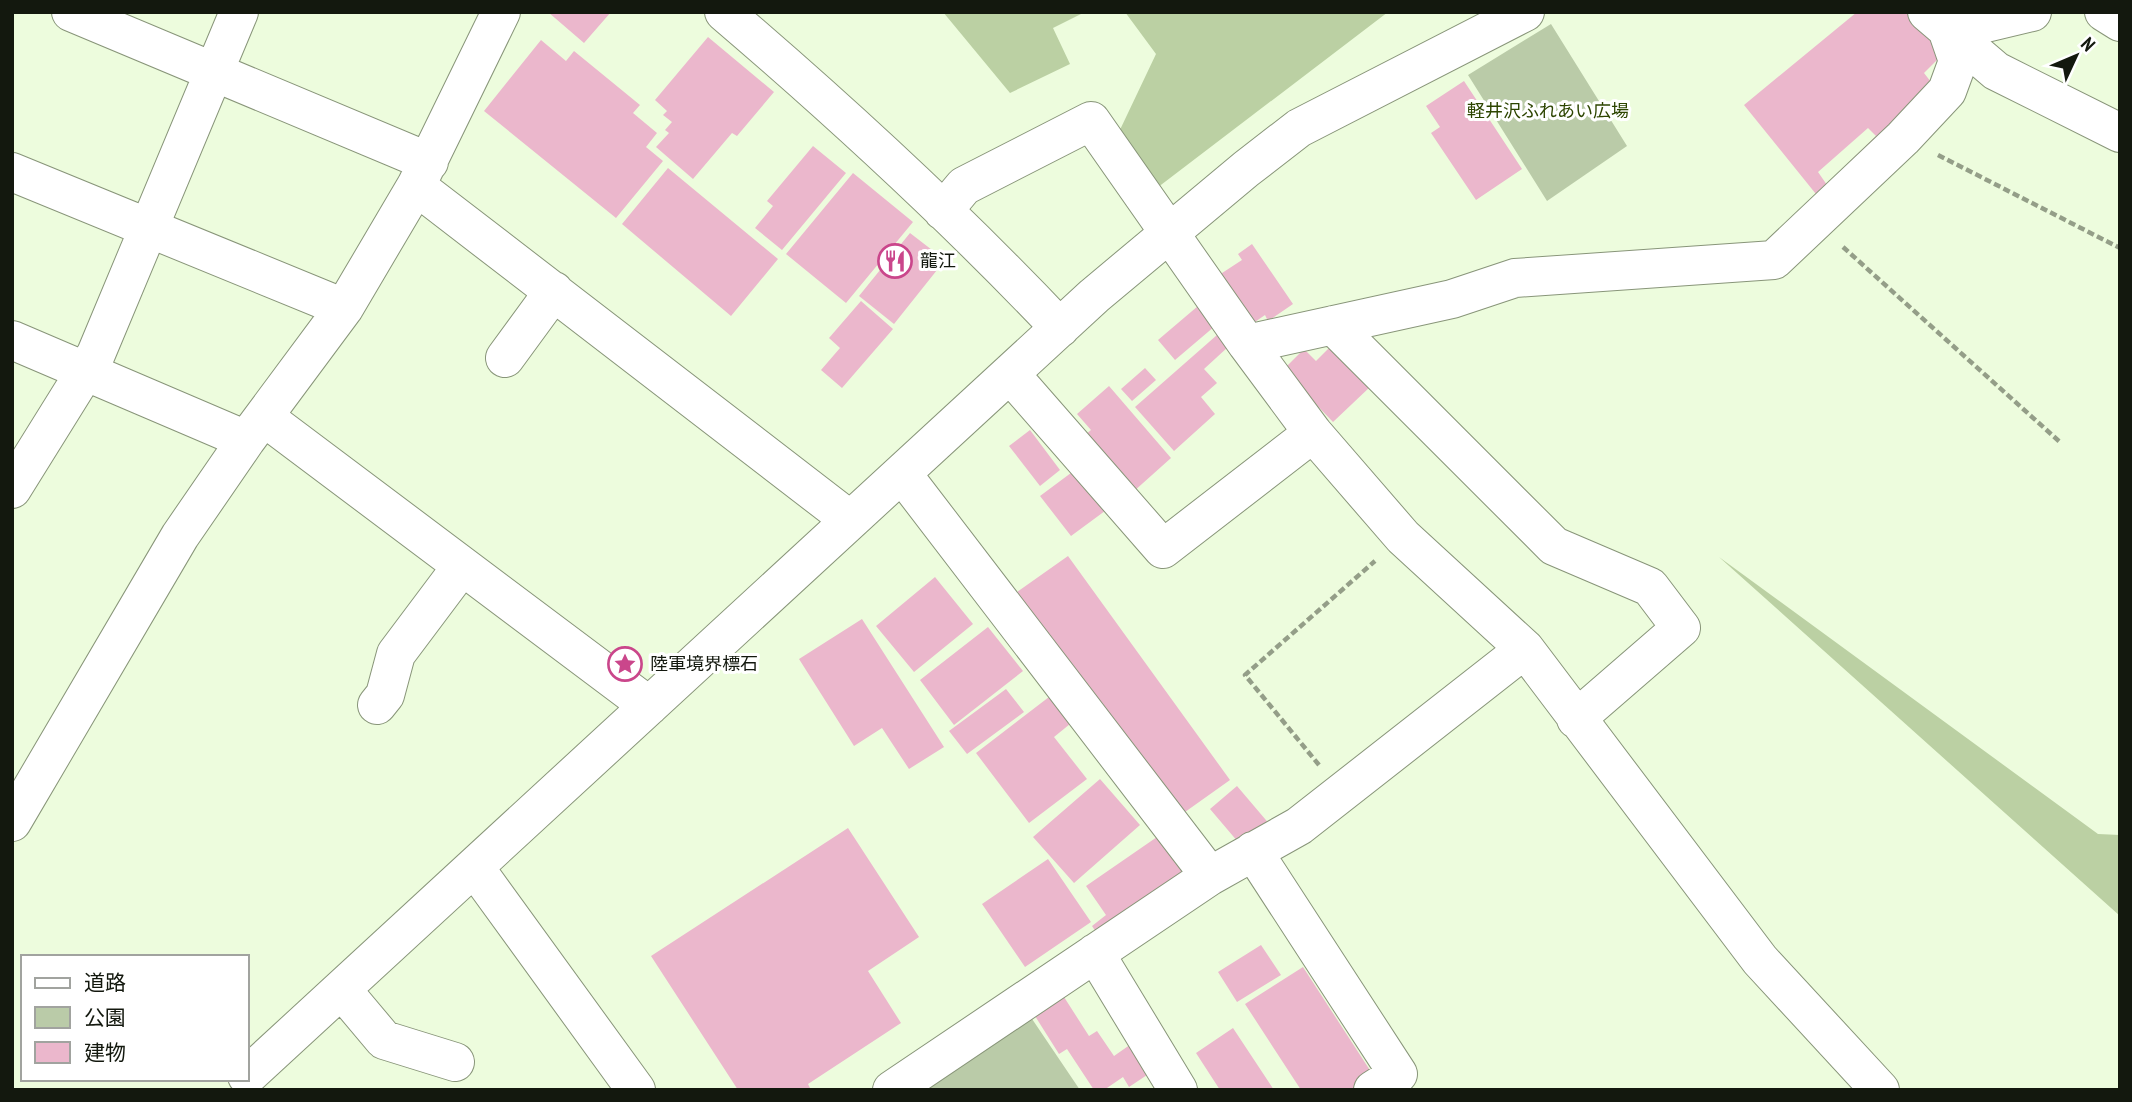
<svg xmlns="http://www.w3.org/2000/svg" width="2132" height="1102" viewBox="0 0 2132 1102" font-family="'PT Sans Narrow','Noto Sans JP',sans-serif">
	<style>
		.green { fill: #bacba8 }
		.forest { fill: #bbd0a3 }
		.building { fill: #ebb7cc }
		.lines { fill: none; stroke-linecap: round; stroke-linejoin: round }
		.minor-casing { stroke: #889579; stroke-width: 40 }
		.path { stroke: #949e88; stroke-width: 4.5; stroke-dasharray: 7 3.5; stroke-linecap: butt }
		.minor { stroke: #fff; stroke-width: 38 }
		.labels { text-anchor: middle; stroke-width: 6; stroke-linejoin: round; paint-order: stroke }
		.park-label { font-size: 18px; fill: #2d4500; stroke: #fff }
		.poi-label { font-size: 18px; fill: #13180e; stroke: #fff; text-anchor: start }
	</style>
	<rect width="100%" height="100%" fill="#edfcdd"/>
	<path class="green" d="M 1551,24 L 1627,146 L 1547,201 L 1468,75 Z
		M 1026,1010 L 1080,1090 L 904,1090 Z"/>
	<path class="forest" d="M 943,12 L 1085,12 L 1053,28 L 1070,64 L 1010,93 Z
		M 1125,12 L 1388,12 L 1153,191 L 1118,134 L 1156,54 Z
		M 1719,557 L 2098,834 L 2120,835 L 2120,916 Z"/>
	<path class="building" d="M 548,12 L 611,12 L 584,43 Z
		M 1857,12 L 1912,12 L 1948,49 L 1924,73 L 1938,91 L 1860,172 L 1850,161 L 1876,136 L 1868,128 L 1818,172 L 1834,195 L 1824,204 L 1744,105 Z
		M 708,37 L 774,92 L 737,136 L 732,133 L 693,179 L 656,147 L 669,133 L 665,130 L 672,122 L 663,115 L 667,111 L 655,100 Z
		M 541,40 L 566,61 L 574,51 L 640,105 L 633,113 L 657,133 L 646,147 L 663,161 L 616,218 L 484,111 Z
		M 1464,81 L 1522,169 L 1476,200 L 1431,133 L 1440,127 L 1426,106 Z
		M 813,146 L 846,173 L 782,250 L 755,228 L 773,206 L 767,201 Z
		M 668,168 L 778,259 L 731,316 L 622,224 Z
		M 853,173 L 913,222 L 846,303 L 786,254 Z
		M 910,233 L 945,260 L 894,324 L 859,296 Z
		M 1252,244 L 1293,304 L 1268,321 L 1265,315 L 1252,324 L 1219,275 L 1242,260 L 1238,254 Z
		M 861,301 L 893,329 L 842,388 L 821,370 L 840,348 L 829,338 Z
		M 1198,306 L 1215,326 L 1175,360 L 1158,340 Z
		M 1217,335 L 1228,347 L 1204,369 L 1217,383 L 1201,397 L 1215,414 L 1174,451 L 1135,407 Z
		M 1332,345 L 1371,386 L 1333,422 L 1283,370 L 1304,349 L 1316,361 Z
		M 1145,368 L 1156,380 L 1132,401 L 1121,389 Z
		M 1109,386 L 1171,458 L 1133,492 L 1085,435 L 1091,430 L 1077,414 Z
		M 1030,430 L 1060,470 L 1040,486 L 1009,446 Z
		M 1079,467 L 1109,508 L 1071,536 L 1040,496 Z
		M 1068,556 L 1230,780 L 1178,817 L 1017,592 Z
		M 935,577 L 973,624 L 914,672 L 876,626 Z
		M 862,619 L 944,747 L 909,769 L 882,728 L 854,746 L 799,659 Z
		M 988,627 L 1023,671 L 954,725 L 920,680 Z
		M 1006,689 L 1024,712 L 967,754 L 949,731 Z
		M 1049,697 L 1070,724 L 1054,737 L 1087,779 L 1029,823 L 976,753 Z
		M 1100,779 L 1140,825 L 1074,883 L 1033,837 Z
		M 1237,786 L 1271,826 L 1244,849 L 1210,809 Z
		M 848,828 L 919,937 L 868,971 L 901,1023 L 808,1084 L 811,1090 L 738,1090 L 651,956 Z
		M 1157,837 L 1186,877 L 1100,938 L 1092,926 L 1106,915 L 1086,886 Z
		M 1048,859 L 1091,922 L 1025,967 L 982,904 Z
		M 1261,945 L 1281,975 L 1237,1002 L 1218,972 Z
		M 1303,967 L 1375,1078 L 1356,1090 L 1301,1090 L 1245,1004 Z
		M 1064,997 L 1089,1036 L 1097,1031 L 1114,1056 L 1134,1042 L 1153,1071 L 1129,1087 L 1123,1077 L 1104,1090 L 1094,1090 L 1067,1049 L 1059,1054 L 1035,1016 Z
		M 1233,1028 L 1274,1090 L 1220,1090 L 1196,1053 Z"/>
	<g class="lines">
		<g class="minor-casing">
			<path id="minor" d="M 71,12 L 429,162
				M 724,12 C 841,112 954,216 1060,328
				M 1927,12 L 1996,71 L 2120,133
				M 2104,12 L 2120,22
				M 12,172 L 344,308
				M 416,186 L 850,520
				M 943,211 L 964,186 L 1091,121 L 1247,344 L 1313,433 L 1403,537 L 1525,649 L 1760,960 L 1880,1090
				M 1333,325 L 1554,546 L 1650,587 L 1681,628 L 1576,719
				M 12,340 L 246,440
				M 1247,344 L 1452,299 L 1515,278 L 1774,260 L 1903,138 L 1947,91 L 1958,61 L 1948,32 L 2032,12
				M 505,358 L 554,291
				M 1010,374 L 1163,549 L 1313,433
				M 264,417 L 649,706
				M 903,475 L 1210,876
				M 12,489 L 96,354 L 239,12
				M 377,705 L 385,695 L 396,654 L 462,566
				M 12,822 L 180,536 L 246,440 L 344,308 L 416,186 L 501,12
				M 1253,851 L 1398,1074 L 1373,1090
				M 475,868 L 636,1090
				M 1095,953 L 1178,1090
				M 342,990 L 384,1040 L 455,1062
				M 247,1076 L 1094,296 L 1246,169 L 1299,128 L 1525,12
				M 892,1090 L 1210,876 L 1299,826 L 1525,649"/>
		</g>
		<path class="path" d="M 1938,155 L 2120,248
			M 1843,247 L 2061,443
			M 1319,765 L 1245,675 L 1375,561"/>
		<use href="#minor" class="minor"/>
	</g>
	<defs>
		<g id="restaurant-ring" transform="scale(1.75)"><circle r="9.5" fill="#fff" stroke="#ca468b" stroke-width="1.5"/><path d="M-5-6h1v4h1v-4h1v4h1v-4h1v5L-1.5 .5V6h-2V.5L-5-1ZM5-6V6H3V1.5H1.5Q1.5-4 5-6Z" fill="#ca468b"/></g>
		<g id="sight-ring" transform="scale(1.75)"><circle r="9.5" fill="#fff" stroke="#ca468b" stroke-width="1.5"/><path d="M0-6L1.8-2.2L6-1.7L2.9 1.2L3.7 5.4L0 3.3L-3.7 5.4L-2.9 1.2L-6-1.7L-1.8-2.2Z" fill="#ca468b"/></g>
	</defs>
	<g fill-rule="evenodd">
		<use href="#restaurant-ring" x="895" y="261"/>
		<use href="#sight-ring" x="625" y="664"/>
	</g>
	<g class="labels">
		<g class="park-label">
			<text x="1548" y="117">軽井沢ふれあい広場</text>
		</g>
		<g class="poi-label">
			<text x="920" y="267">龍江</text>
			<text x="650" y="670">陸軍境界標石</text>
		</g>
	</g>
	<rect width="2132" height="1102" fill="none" stroke="#13180e" stroke-width="28"/>
	<rect x="21" y="955" width="228" height="126" fill="#ffffff" stroke="#a1a39f" stroke-width="2"/>
	<rect x="35" y="978" width="35" height="10" fill="#ffffff" stroke="#a1a39f" stroke-width="2"/>
	<text x="84" y="990" font-size="21" fill="#13180e">道路</text>
	<rect x="35" y="1007" width="35" height="21" fill="#bacba8" stroke="#a1a39f" stroke-width="2"/>
	<text x="84" y="1025" font-size="21" fill="#13180e">公園</text>
	<rect x="35" y="1042" width="35" height="21" fill="#ebb7cc" stroke="#a1a39f" stroke-width="2"/>
	<text x="84" y="1060" font-size="21" fill="#13180e">建物</text>
	<g transform="translate(2076 56) rotate(46)" stroke="#ffffff" stroke-width="5" paint-order="stroke">
	<path d="M0-5L12 26L0 18L-12 26Z" fill="#13180e"/>
	<text y="-10" font-size="19" font-weight="bold" text-anchor="middle" fill="#13180e">N</text>
	</g>
</svg>
